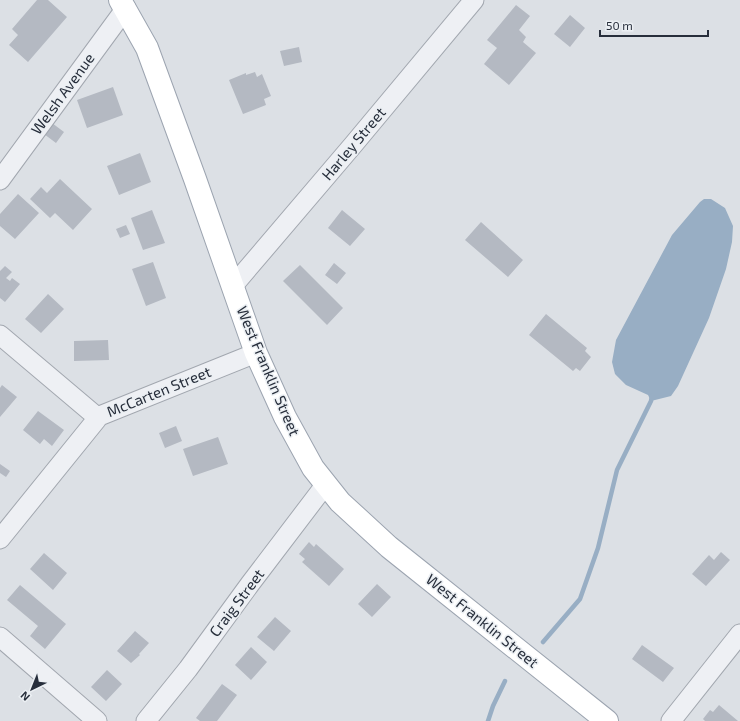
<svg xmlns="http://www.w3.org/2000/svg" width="740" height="721" viewBox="0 0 740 721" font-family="'Exo 2',sans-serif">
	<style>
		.water { fill: #98aec4 }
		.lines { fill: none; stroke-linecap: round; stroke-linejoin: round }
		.stream { stroke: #98aec4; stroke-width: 4.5 }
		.building { fill: #b4b9c2 }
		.minor-casing { stroke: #a2a7af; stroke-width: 21 }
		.major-casing { stroke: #9ca4b0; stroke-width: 24 }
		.minor { stroke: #eef0f4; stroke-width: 19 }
		.major { stroke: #fff; stroke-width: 22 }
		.labels { text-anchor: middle; stroke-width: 3; stroke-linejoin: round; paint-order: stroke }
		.street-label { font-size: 15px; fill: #272e3b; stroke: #ebeff3 }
	</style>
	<rect width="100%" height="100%" fill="#dce0e5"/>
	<path class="water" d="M 704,199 L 711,199 L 725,208 L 733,226 L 732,242 L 726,269 L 709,318 L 678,386 L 671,396 L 651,401 L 648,395 L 626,385 L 615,374 L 612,362 L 616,340 L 672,235 L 700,202 Z"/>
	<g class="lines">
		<path class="stream" d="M 543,642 L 580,599 L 598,548 L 617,470 L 651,401 L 652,396
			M 488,721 L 493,706 L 505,681"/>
	</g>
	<path class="building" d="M 37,0 L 48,0 L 67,17 L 28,62 L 9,45 L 18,35 L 12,29 Z
		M 516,5 L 530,16 L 519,30 L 526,37 L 523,42 L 536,53 L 509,85 L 484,64 L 497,48 L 487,40 Z
		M 570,15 L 585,28 L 570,47 L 554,34 Z
		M 299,47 L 302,62 L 284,66 L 280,51 Z
		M 255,72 L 257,77 L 262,74 L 271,96 L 264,99 L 266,105 L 243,114 L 229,80 L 246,73 L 246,75 Z
		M 113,87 L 123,115 L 87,128 L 77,100 Z
		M 48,120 L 64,132 L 56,143 L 40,131 Z
		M 140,153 L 151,182 L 119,195 L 107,166 Z
		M 60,179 L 92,209 L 73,230 L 55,213 L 50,218 L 30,199 L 41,187 L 47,193 Z
		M 18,194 L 39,213 L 15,239 L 0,226 L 0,214 Z
		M 152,210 L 165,243 L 143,250 L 131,218 Z
		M 342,210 L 365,229 L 350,246 L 328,228 Z
		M 481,222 L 523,260 L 508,277 L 465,240 Z
		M 126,225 L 130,234 L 120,238 L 116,229 Z
		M 153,262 L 166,298 L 146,306 L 132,269 Z
		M 334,263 L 346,273 L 337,284 L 325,275 Z
		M 300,265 L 343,308 L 327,325 L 283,281 Z
		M 5,266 L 12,272 L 6,278 L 10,281 L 12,278 L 20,284 L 5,302 L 0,298 L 0,271 Z
		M 48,294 L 64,309 L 41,333 L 25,319 Z
		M 546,314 L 587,348 L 585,351 L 591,357 L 580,371 L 576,368 L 573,371 L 529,335 Z
		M 108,340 L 109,360 L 74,361 L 74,341 Z
		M 2,385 L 17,397 L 0,417 L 0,388 Z
		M 38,411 L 64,430 L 52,446 L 44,439 L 40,444 L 23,430 Z
		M 176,426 L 182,441 L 165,448 L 159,433 Z
		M 218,437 L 228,464 L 193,476 L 183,449 Z
		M 0,464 L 10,471 L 6,477 L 0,473 Z
		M 309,542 L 314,547 L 316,544 L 344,569 L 329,586 L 302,562 L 305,559 L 299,554 Z
		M 721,552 L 730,560 L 706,586 L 692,574 L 709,555 L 714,560 Z
		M 44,553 L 67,573 L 53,590 L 30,569 Z
		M 377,584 L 391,597 L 372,617 L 358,604 Z
		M 20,585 L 66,624 L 45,649 L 30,636 L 38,626 L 7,600 Z
		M 275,617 L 291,631 L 274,651 L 257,637 Z
		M 135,631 L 149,643 L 139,654 L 140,655 L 131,663 L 117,651 Z
		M 642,645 L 674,668 L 663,682 L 632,659 Z
		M 251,647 L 267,662 L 251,680 L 235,665 Z
		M 107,670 L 122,684 L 106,701 L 91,687 Z
		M 222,684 L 237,695 L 217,721 L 200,721 L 196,718 Z
		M 719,705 L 738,721 L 705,721 L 703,719 L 710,710 L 713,712 Z"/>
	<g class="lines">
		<g class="minor-casing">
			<path id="minor" d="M 0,180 L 126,8
				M 232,287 L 353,145 L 474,0
				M 0,335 L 97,417
				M 0,539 L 97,419 L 97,417 L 256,353
				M 0,637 L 97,721
				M 146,721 L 188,669 L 250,584 L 326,484
				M 671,721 L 740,634"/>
		</g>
		<g class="major-casing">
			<path id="major" d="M 120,0 L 147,48 L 195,179 L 256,353 L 285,417 L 313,468 L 340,502 L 389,547 L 607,721"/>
		</g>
		<use href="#minor" class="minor"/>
		<use href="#major" class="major"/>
	</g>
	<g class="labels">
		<g class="street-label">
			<text transform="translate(63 94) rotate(-54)" y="5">Welsh Avenue</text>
			<text transform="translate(354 144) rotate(-50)" y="5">Harley Street</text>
			<text transform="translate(268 371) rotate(67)" y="5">West Franklin Street</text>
			<text transform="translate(159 392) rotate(-22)" y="5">McCarten Street</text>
			<text transform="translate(237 603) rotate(-53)" y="5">Craig Street</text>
			<text transform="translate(482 621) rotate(39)" y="5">West Franklin Street</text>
		</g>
	</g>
	<g transform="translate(32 689) rotate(223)" stroke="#ebeff3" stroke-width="3" paint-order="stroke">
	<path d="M0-3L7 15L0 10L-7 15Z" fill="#272e3b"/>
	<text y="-6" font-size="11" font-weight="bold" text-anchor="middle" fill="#272e3b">N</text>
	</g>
	<path d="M600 30v6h108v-6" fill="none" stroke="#272e3b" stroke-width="2"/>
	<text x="606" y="30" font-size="12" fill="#272e3b" stroke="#ebeff3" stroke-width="3" paint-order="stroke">50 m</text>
</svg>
